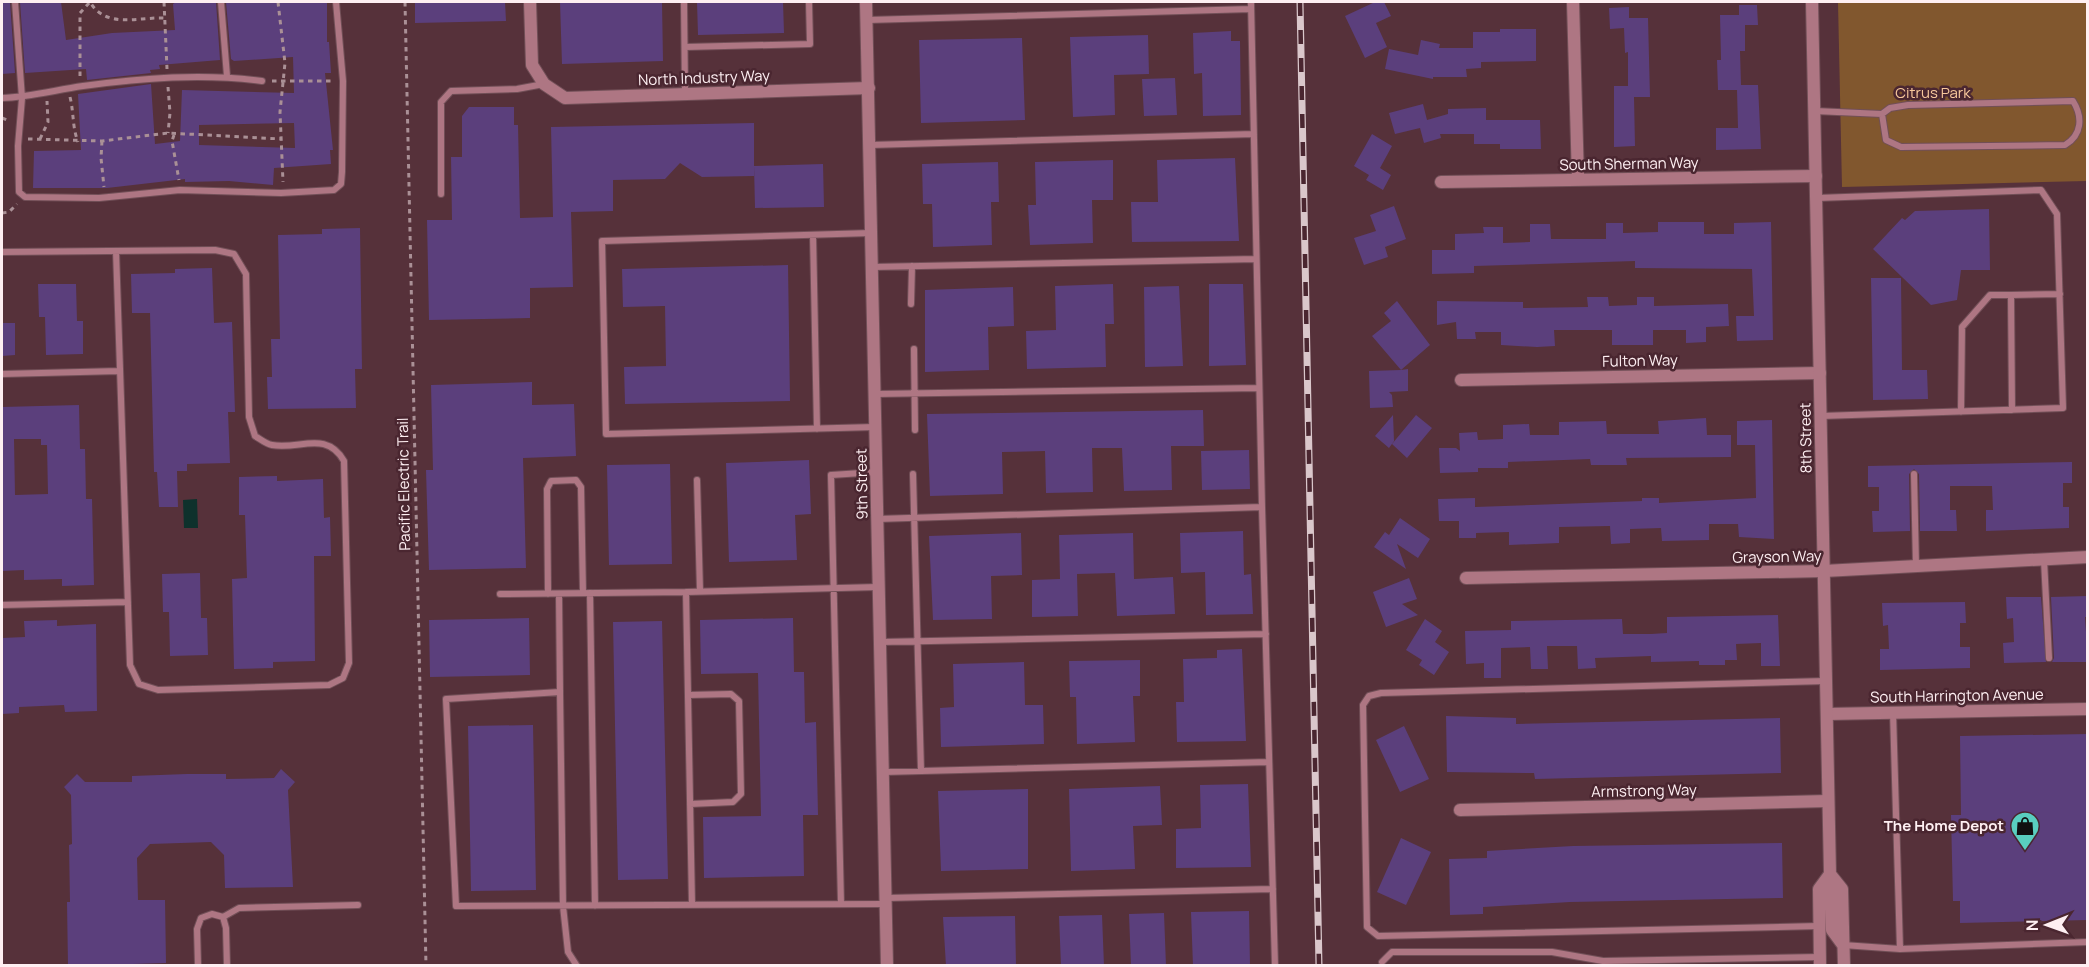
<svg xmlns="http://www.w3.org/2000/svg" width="2089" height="967" viewBox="0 0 2089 967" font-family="Manrope,sans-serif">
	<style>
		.green { fill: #81572e }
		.water { fill: #0e312c }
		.building { fill: #5b3f7c; fill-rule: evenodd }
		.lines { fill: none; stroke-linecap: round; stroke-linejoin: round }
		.service-casing { stroke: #714f57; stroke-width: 8 }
		.minor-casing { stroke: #714f57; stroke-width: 14 }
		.tertiary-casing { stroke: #714f57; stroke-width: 14 }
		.path { stroke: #aa9096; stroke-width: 3; stroke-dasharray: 4.5 4.5; stroke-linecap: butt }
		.service { stroke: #ae7683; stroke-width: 6 }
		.minor { stroke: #ae7683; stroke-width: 12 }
		.tertiary { stroke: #ae7683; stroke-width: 12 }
		.rail-casing { stroke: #dac7cb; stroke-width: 7 }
		.rail { stroke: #4a2630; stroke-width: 4.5; stroke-dasharray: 14; stroke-linecap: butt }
		.labels { text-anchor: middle; stroke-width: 5; stroke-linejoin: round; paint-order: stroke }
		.street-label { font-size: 15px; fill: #feeff2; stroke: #4a2630 }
		.park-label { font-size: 15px; fill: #f8c89c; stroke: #4a2630 }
		.poi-label { font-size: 15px; font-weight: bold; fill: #feeff2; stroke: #4a2630; text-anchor: end }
	</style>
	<rect width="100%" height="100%" fill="#56313a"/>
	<path class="green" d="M 1838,2 L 2087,2 L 2087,181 L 1842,187 Z"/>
	<path class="water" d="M 197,499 L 198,528 L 184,528 L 183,500 Z"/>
	<path class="building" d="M 2,2 L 10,2 L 15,73 L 2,74 Z
		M 20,2 L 61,2 L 66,40 L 112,33 L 175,30 L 173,4 L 176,2 L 216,2 L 220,60 L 159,65 L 160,69 L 150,70 L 151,73 L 87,80 L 86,69 L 25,73 Z
		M 226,2 L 327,2 L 327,42 L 329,42 L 331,73 L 325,73 L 333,150 L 330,150 L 331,164 L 274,168 L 273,185 L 229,181 L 185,182 L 185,179 L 107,188 L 33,188 L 34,151 L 81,150 L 78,94 L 151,84 L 155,144 L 180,141 L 182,90 L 294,93 L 293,57 L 234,61 L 231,59 ZM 294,123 L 295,148 L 199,145 L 199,125 Z
		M 415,2 L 505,2 L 506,21 L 415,23 Z
		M 560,2 L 662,2 L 663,61 L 562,64 Z
		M 697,2 L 783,2 L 784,33 L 698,35 Z
		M 1375,2 L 1384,2 L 1391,16 L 1376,23 L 1387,47 L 1365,58 L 1345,16 Z
		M 1739,5 L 1757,5 L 1758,25 L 1745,25 L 1745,51 L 1740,51 L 1741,85 L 1758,85 L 1761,149 L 1716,150 L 1716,128 L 1738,128 L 1737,90 L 1718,90 L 1717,60 L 1721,60 L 1720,15 L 1739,15 Z
		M 1629,7 L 1629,18 L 1648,18 L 1650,97 L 1634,97 L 1635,146 L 1614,147 L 1614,86 L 1628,86 L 1628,52 L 1625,53 L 1624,28 L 1610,29 L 1609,8 Z
		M 1500,29 L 1536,29 L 1536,61 L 1481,62 L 1481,68 L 1466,69 L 1467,77 L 1433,77 L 1433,79 L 1385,69 L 1389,49 L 1418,55 L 1421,40 L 1440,44 L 1439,48 L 1473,48 L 1473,32 L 1500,32 Z
		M 1231,31 L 1231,41 L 1240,41 L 1241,115 L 1203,116 L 1202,73 L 1194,74 L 1193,33 Z
		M 1148,35 L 1149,74 L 1114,75 L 1115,115 L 1073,117 L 1070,37 Z
		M 1022,38 L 1025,120 L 921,123 L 919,40 Z
		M 1175,78 L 1177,115 L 1144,116 L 1142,79 Z
		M 1423,104 L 1427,120 L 1448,114 L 1448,109 L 1486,108 L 1486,120 L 1540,120 L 1541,149 L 1500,149 L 1500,144 L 1474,144 L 1474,134 L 1440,134 L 1441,138 L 1424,143 L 1420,128 L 1395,134 L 1389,113 Z
		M 469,107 L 514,107 L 514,125 L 518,125 L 520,218 L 553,217 L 551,127 L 754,123 L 754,176 L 702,177 L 680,163 L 665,179 L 613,180 L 613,211 L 571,212 L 573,287 L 530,288 L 530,318 L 429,320 L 427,220 L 452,220 L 451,157 L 462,157 L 462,116 Z
		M 1372,134 L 1392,146 L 1380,168 L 1391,175 L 1383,190 L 1366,180 L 1369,175 L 1354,166 Z
		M 1235,158 L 1239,241 L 1132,242 L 1131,202 L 1158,202 L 1157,160 Z
		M 1113,160 L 1113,200 L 1092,200 L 1093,243 L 1030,245 L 1028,205 L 1036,205 L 1035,162 Z
		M 998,162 L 999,202 L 991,202 L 992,245 L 933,247 L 932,204 L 923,204 L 922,164 Z
		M 823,164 L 824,207 L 755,208 L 754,166 Z
		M 1394,206 L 1406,239 L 1385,247 L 1388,257 L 1364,265 L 1354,238 L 1376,231 L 1370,215 Z
		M 1989,209 L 1990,270 L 1961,270 L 1957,300 L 1931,305 L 1873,249 L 1902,218 L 1905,220 L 1915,211 Z
		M 1658,222 L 1704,222 L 1704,234 L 1734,234 L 1734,223 L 1771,222 L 1773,340 L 1737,341 L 1736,316 L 1754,316 L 1752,269 L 1635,268 L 1635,261 L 1474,266 L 1474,273 L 1432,274 L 1432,250 L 1455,250 L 1455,234 L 1484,233 L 1483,227 L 1503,227 L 1503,243 L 1530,242 L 1530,224 L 1550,224 L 1551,239 L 1606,239 L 1606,223 L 1623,223 L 1623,233 L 1658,232 Z
		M 360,228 L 362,369 L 355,369 L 356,408 L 268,409 L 267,377 L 272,377 L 271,339 L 280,339 L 278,235 L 322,234 L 322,229 Z
		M 788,265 L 790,401 L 625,404 L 624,367 L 666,366 L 665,306 L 623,307 L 622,269 Z
		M 212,268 L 214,323 L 232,322 L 235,412 L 228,412 L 230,463 L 187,464 L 187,471 L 177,471 L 178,507 L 159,507 L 157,472 L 154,472 L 150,313 L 132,313 L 131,274 L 175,273 L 175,269 Z
		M 1871,278 L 1901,278 L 1902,370 L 1927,370 L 1928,399 L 1873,400 Z
		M 38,284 L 76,284 L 77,321 L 83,321 L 83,354 L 46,355 L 45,317 L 39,317 Z
		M 1113,284 L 1114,324 L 1105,324 L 1106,367 L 1027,369 L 1026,331 L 1056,330 L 1055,286 Z
		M 1209,284 L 1243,284 L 1246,365 L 1209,366 Z
		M 1179,286 L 1183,366 L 1145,367 L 1144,287 Z
		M 1013,287 L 1014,326 L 988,327 L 989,370 L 925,372 L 925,290 Z
		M 1587,297 L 1608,297 L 1609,306 L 1637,305 L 1637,297 L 1654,297 L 1654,306 L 1728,304 L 1729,326 L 1706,327 L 1706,342 L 1686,343 L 1686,330 L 1653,330 L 1653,345 L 1612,345 L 1612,330 L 1554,330 L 1555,346 L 1537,347 L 1501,345 L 1501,332 L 1475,332 L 1476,339 L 1457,339 L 1456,322 L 1437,325 L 1437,301 L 1523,302 L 1523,308 L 1588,307 Z
		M 1397,301 L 1430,345 L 1401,370 L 1408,369 L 1408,391 L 1389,392 L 1392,395 L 1393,407 L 1370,408 L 1369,371 L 1401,370 L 1372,336 L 1391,321 L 1384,313 Z
		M 2,323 L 15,323 L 15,355 L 2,356 Z
		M 532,382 L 532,405 L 574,404 L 576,456 L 523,458 L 526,568 L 429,570 L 426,470 L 433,470 L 431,385 Z
		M 79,405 L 80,449 L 85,449 L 86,499 L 92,499 L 94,585 L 62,586 L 62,579 L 24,580 L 24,570 L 2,571 L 2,407 ZM 14,439 L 41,439 L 41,445 L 47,445 L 48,494 L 15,495 Z
		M 1203,410 L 1204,446 L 1171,446 L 1172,490 L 1124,491 L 1122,448 L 1092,448 L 1093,492 L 1046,493 L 1045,451 L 1002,452 L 1003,494 L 930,496 L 927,414 Z
		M 1393,415 L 1394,441 L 1389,448 L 1375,436 Z
		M 1416,415 L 1432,428 L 1407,458 L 1392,444 Z
		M 1706,418 L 1707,435 L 1731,435 L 1731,457 L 1626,458 L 1627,465 L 1591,465 L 1590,459 L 1508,462 L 1508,468 L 1478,468 L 1478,472 L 1440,473 L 1439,448 L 1456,448 L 1460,451 L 1459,433 L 1477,432 L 1478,440 L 1503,439 L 1503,425 L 1529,424 L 1530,435 L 1559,435 L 1559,422 L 1606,421 L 1607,434 L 1659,434 L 1658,421 Z
		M 1772,420 L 1774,539 L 1739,537 L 1738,524 L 1709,524 L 1709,540 L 1662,541 L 1661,528 L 1630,529 L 1630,543 L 1611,544 L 1610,526 L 1559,527 L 1559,543 L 1509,545 L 1509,532 L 1476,533 L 1476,538 L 1459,538 L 1459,521 L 1439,521 L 1438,499 L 1475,498 L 1475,507 L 1642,501 L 1642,498 L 1659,498 L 1659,503 L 1756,498 L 1755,445 L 1737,445 L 1737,421 Z
		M 1249,450 L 1250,489 L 1202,490 L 1201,451 Z
		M 809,460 L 811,514 L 795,515 L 797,560 L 729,562 L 726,463 Z
		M 2072,462 L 2072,483 L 2063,483 L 2063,507 L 2069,507 L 2069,528 L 1986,531 L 1986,510 L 1993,510 L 1992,486 L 1950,486 L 1950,510 L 1956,510 L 1957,531 L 1920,531 L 1919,474 L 1914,469 L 1909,474 L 1910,531 L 1873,532 L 1872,511 L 1879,511 L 1879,487 L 1868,487 L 1868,466 Z
		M 670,464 L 672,564 L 609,565 L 607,465 Z
		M 277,476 L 277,481 L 323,479 L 324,518 L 330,517 L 331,556 L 314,556 L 315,661 L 273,662 L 273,668 L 234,669 L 232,579 L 247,578 L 245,515 L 239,515 L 239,477 Z
		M 1400,518 L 1430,539 L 1418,558 L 1397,544 L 1406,569 L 1374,547 L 1385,532 L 1389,535 Z
		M 1243,531 L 1244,575 L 1251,574 L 1253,614 L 1206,615 L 1205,572 L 1181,573 L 1180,533 Z
		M 1021,533 L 1022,575 L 991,576 L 992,619 L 933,620 L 929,536 Z
		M 1133,533 L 1134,579 L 1173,577 L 1175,614 L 1117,616 L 1115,573 L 1077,574 L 1078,616 L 1032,617 L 1032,580 L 1060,579 L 1059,535 Z
		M 200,573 L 201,618 L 207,618 L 208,655 L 170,656 L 169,612 L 163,612 L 162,574 Z
		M 1409,578 L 1417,599 L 1402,604 L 1418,615 L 1386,627 L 1373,592 Z
		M 2088,596 L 2088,617 L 2085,617 L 2088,662 L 2052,662 L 2054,658 L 2051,597 Z
		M 2006,597 L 2041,597 L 2046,662 L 2004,663 L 2003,643 L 2014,642 L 2013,618 L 2007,619 Z
		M 1965,602 L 1966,623 L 1960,623 L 1960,647 L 1970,647 L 1970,668 L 1880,670 L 1880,649 L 1889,649 L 1888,625 L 1883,626 L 1882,603 Z
		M 1778,615 L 1780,666 L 1761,666 L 1761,643 L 1736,644 L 1737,660 L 1725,660 L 1725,665 L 1699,665 L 1699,661 L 1651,662 L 1651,656 L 1595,658 L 1596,668 L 1578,669 L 1577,646 L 1547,646 L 1548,669 L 1531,669 L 1530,647 L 1501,648 L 1501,678 L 1484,678 L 1484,663 L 1466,664 L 1465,631 L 1511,630 L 1511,621 L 1622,619 L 1623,634 L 1651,634 L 1667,633 L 1667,617 Z
		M 529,618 L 530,675 L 430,677 L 429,620 Z
		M 793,618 L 794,672 L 804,672 L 805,723 L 816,722 L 818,815 L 803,815 L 804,876 L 704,878 L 703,817 L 761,816 L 758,673 L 701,674 L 700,620 Z
		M 1425,619 L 1442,631 L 1435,642 L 1449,652 L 1434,675 L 1419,665 L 1422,660 L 1406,650 Z
		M 57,620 L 57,626 L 96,624 L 97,711 L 65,712 L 64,705 L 19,707 L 19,713 L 2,714 L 2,638 L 25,637 L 24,621 Z
		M 662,621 L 668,879 L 618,880 L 613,622 Z
		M 1242,649 L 1246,741 L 1177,742 L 1176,702 L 1184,702 L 1183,659 L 1217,658 L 1217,650 Z
		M 1140,660 L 1140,696 L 1133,696 L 1135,742 L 1077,744 L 1076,697 L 1070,697 L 1069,661 Z
		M 1024,662 L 1025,705 L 1043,705 L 1044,744 L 941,747 L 940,708 L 954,707 L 953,664 Z
		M 1446,716 L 1516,718 L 1516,724 L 1780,718 L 1781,773 L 1535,779 L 1534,773 L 1447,772 Z
		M 533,725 L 536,890 L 471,891 L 468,726 Z
		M 1404,726 L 1429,779 L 1400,792 L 1376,740 Z
		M 2088,734 L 2088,920 L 1960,923 L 1960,901 L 1953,901 L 1951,815 L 1961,815 L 1960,736 Z
		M 281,769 L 295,782 L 288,790 L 293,887 L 225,888 L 224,855 L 211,842 L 150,844 L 137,858 L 138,900 L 165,900 L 166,963 L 68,966 L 67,902 L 70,902 L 69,845 L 72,844 L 71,795 L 64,787 L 77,774 L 85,782 L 132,782 L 132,776 L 187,774 L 226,774 L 226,779 L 274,778 Z
		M 1248,784 L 1251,867 L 1176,868 L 1176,829 L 1201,828 L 1200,785 Z
		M 1160,786 L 1162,825 L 1133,826 L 1135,869 L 1071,871 L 1069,789 Z
		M 1028,789 L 1028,869 L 941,871 L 938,791 Z
		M 1401,838 L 1431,852 L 1406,905 L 1377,892 Z
		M 1782,843 L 1783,898 L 1570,902 L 1483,907 L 1483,914 L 1450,915 L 1449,859 L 1487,858 L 1487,851 L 1573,846 Z
		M 1249,911 L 1250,966 L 1193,966 L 1191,912 Z
		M 1164,913 L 1166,966 L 1131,966 L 1129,914 Z
		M 1102,915 L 1104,966 L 1061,966 L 1059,916 Z
		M 1015,916 L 1016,966 L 946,966 L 943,917 Z"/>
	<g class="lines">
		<g class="service-casing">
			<path id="service" d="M 15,2 L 22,98 L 18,146 L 19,192 L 25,197 L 99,198 L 180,190 L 281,193 L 334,190 L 341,184 L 342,172 L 343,81 L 336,2
				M 221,2 L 227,76
				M 684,2 L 685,94
				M 1251,2 L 1262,507
				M 867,20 L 1251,9
				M 685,47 L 810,44 L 809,2
				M 2,98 C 30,97 55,90 83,86 C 142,78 202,73 262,81
				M 1815,111 L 1882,114 L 1890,108 L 1908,105 L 2073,101 C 2083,117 2082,135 2065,145 L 1901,147 L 1886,140 L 1882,114
				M 870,145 L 1254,134
				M 441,194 L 441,102 L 451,91 L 517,89 L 544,84
				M 1817,198 L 2041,190 L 2057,214 L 2063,408 L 1821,416
				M 871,233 L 602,241 L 606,434 L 875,427
				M 813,235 L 817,429
				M 2,252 L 215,250 L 234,254 L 246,274 L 249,417 L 255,436 C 260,439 266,444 272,445 C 300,450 326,430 344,461 L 349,663 L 343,678 L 329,685 L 158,690 L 139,684 L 130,665 L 116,251
				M 872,267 L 1256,259
				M 2011,295 L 2060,294
				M 911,304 L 912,266
				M 914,349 L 915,430
				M 2,374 L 119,371
				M 875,394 L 1258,388
				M 1961,412 L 1962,327 L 1990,295 L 2011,295 L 2012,410
				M 913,474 L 921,771
				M 1914,474 L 1916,566
				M 697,480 L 700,591
				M 877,519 L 1262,507 L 1275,966
				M 2044,560 L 2049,658
				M 590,593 L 595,906
				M 500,594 L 686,592
				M 548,594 L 547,489 L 551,481 L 576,480 L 581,487 L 583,593
				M 559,594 L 560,692 L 446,699 L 456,906 L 885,904
				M 2,605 L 128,602
				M 880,642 L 1266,634
				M 560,692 L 563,906 L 568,952 L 577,966
				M 688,695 L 731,694 L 739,701 L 741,794 L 733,802 L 690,804
				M 1893,712 L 1900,949
				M 883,772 L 1269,762
				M 886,898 L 1273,889
				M 841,904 L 831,475 L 877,472
				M 692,905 L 686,592 L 878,587
				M 223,917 L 239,908 L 358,905
				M 1819,926 L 1378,936 L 1367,927 L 1363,705 L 1369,696 L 1381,693 L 1826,681
				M 1843,945 L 1900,949 L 2088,942
				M 1382,962 L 1392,952 L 1552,952 L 1603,961 L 1820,957
				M 198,966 L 197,929 L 201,918 L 212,914 L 223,917 L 226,928 L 227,966"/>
		</g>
		<g class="minor-casing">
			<path id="minor" d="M 530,2 L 532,65 L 544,84 L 565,98 L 869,88
				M 1573,2 L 1578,180
				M 1441,182 L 1816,176
				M 1461,380 L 1820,373
				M 1466,578 L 1824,571 L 2088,557
				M 1827,714 L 2088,709
				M 1460,810 L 1828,801"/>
		</g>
		<g class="tertiary-casing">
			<path id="tertiary" d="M 866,2 L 887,966
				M 1812,2 L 1830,874 L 1832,930 L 1843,945
				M 1830,874 L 1842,889 L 1844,966
				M 1820,966 L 1819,889 L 1830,874"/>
		</g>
		<path class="path" d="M 164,2 L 167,69
			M 278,2 L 285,63 L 280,112 L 283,182
			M 405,2 L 426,966
			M 80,76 L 80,13 L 90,2 C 106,29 138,17 164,18
			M 272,81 L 335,81
			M 168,87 L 170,113 L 168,133
			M 70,97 C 74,113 72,126 78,142
			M 2,118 L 10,121
			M 174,135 L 172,141 L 179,180
			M 28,139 L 102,141 L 168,133 L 282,139
			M 40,139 L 48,122 L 47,101
			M 102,141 L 101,158 L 104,187
			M 2,213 L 9,212 L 17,204"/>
		<use href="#service" class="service"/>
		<use href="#minor" class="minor"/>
		<use href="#tertiary" class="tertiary"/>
		<g class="rail-casing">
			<path id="rail" d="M 1300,2 L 1319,966"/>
		</g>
		<use href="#rail" class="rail"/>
	</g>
	<defs>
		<g id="shop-pin" transform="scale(1.5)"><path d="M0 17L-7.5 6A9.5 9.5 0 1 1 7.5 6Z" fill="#59cebf" stroke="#4a2630"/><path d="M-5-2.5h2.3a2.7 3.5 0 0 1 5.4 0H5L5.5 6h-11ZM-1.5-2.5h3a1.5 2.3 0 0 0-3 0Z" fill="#111"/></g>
	</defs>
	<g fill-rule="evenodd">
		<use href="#shop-pin" x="2025" y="826"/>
	</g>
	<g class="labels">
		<g class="street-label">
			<text transform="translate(704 78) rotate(-2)" y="5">North Industry Way</text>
			<text transform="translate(1629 164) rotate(-1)" y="5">South Sherman Way</text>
			<text transform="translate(1640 361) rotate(-1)" y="5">Fulton Way</text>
			<text transform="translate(1806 438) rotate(-91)" y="5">8th Street</text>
			<text transform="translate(404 484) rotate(-91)" y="5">Pacific Electric Trail</text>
			<text transform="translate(862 484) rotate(-91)" y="5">9th Street</text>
			<text transform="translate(1777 557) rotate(-1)" y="5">Grayson Way</text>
			<text transform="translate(1957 696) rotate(-1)" y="5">South Harrington Avenue</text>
			<text transform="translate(1644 791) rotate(-1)" y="5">Armstrong Way</text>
		</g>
		<g class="park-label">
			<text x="1933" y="98">Citrus Park</text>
		</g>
		<g class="poi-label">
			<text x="2004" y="831">The Home Depot</text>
		</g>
	</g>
	<rect width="2089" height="967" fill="none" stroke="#feeff2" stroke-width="6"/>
	<g transform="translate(2047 925) rotate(269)" stroke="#4a2630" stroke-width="4.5" paint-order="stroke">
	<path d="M0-4.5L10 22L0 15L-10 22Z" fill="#feeff2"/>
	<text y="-9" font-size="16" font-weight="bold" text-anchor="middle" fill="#feeff2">N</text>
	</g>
</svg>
